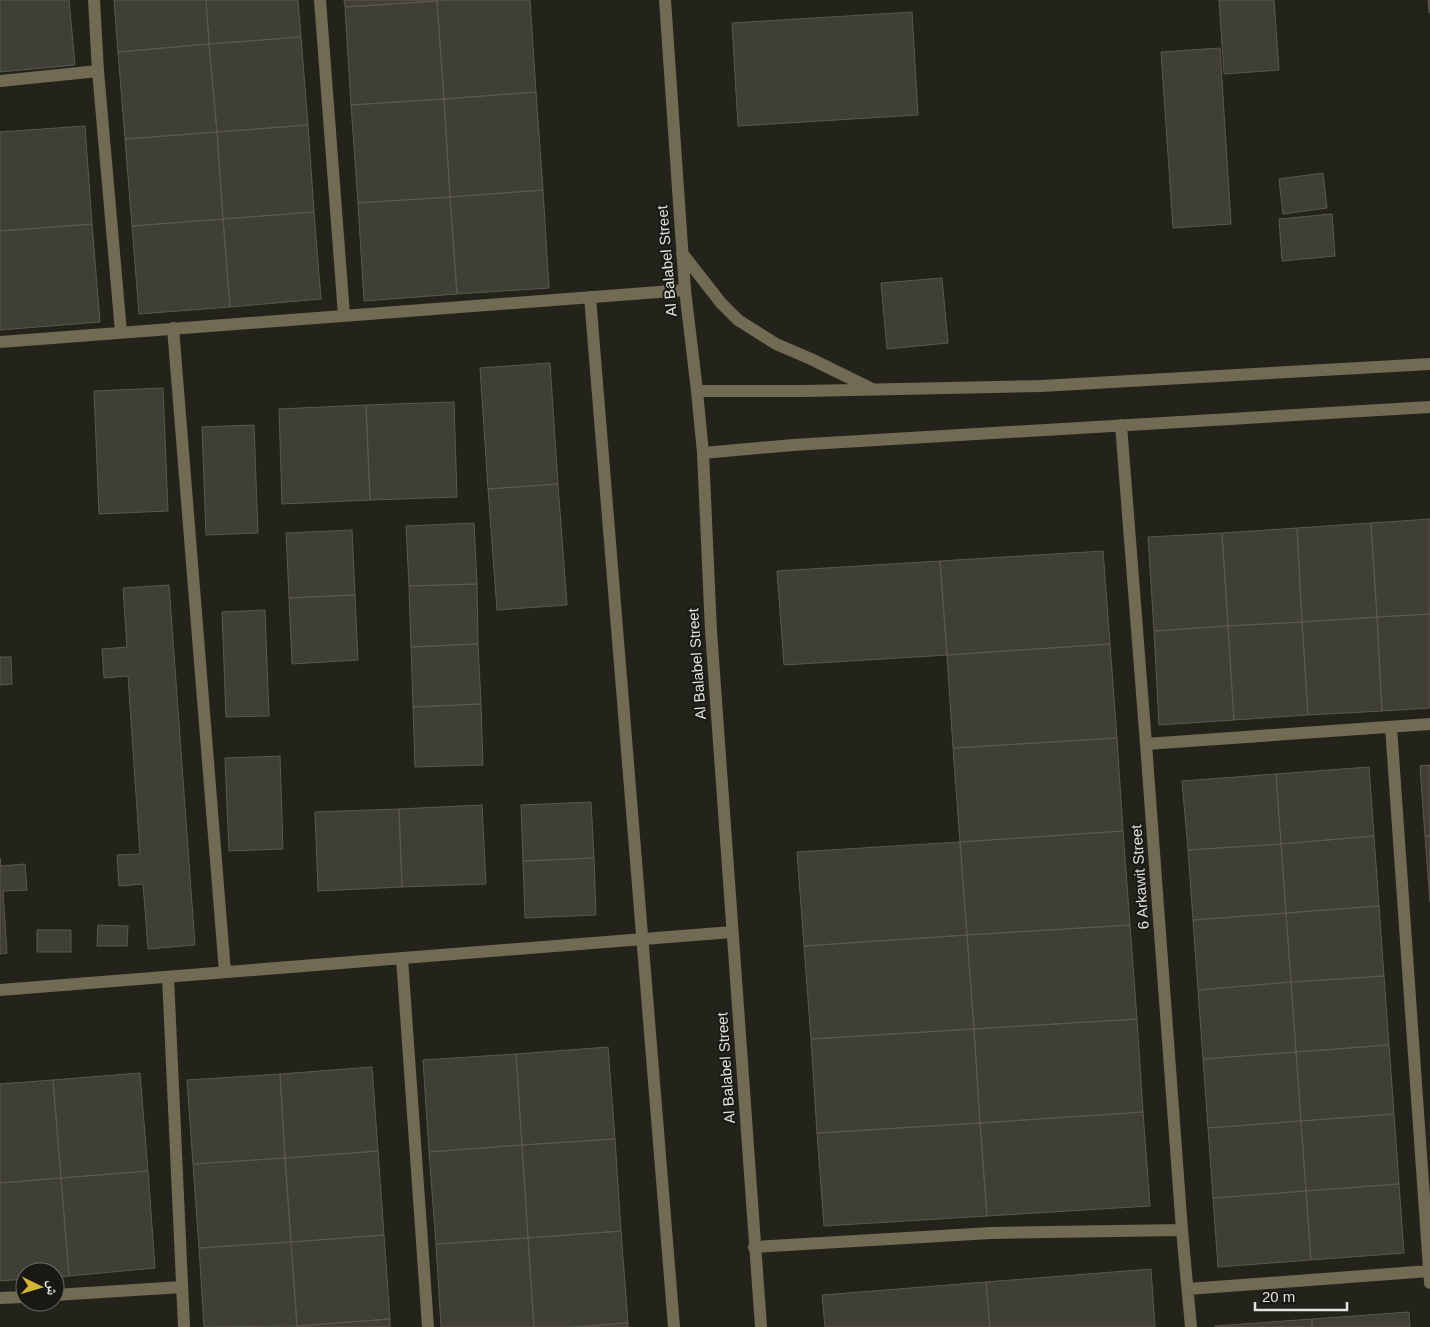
<svg xmlns="http://www.w3.org/2000/svg" width="1430" height="1327" viewBox="0 0 1430 1327" font-family="Helvetica,'Noto Naskh Arabic',sans-serif">
	<style>
		.building { fill: #403f37; stroke: #5a5850 }
		.lines { fill: none; stroke-linecap: round; stroke-linejoin: round }
		.minor { stroke: #716b54; stroke-width: 12 }
		.labels { text-anchor: middle; stroke-width: 4; stroke-linejoin: round; paint-order: stroke }
		.street-label { font-size: 15px; fill: #e3e2dd; stroke: #1a1812 }
	</style>
	<rect width="100%" height="100%" fill="#23221b"/>
	<path class="building" d="M 0,0 L 69,0 L 75,65 L 0,72 Z
		M 114,0 L 206,0 L 209,44 L 118,52 Z
		M 206,0 L 298,0 L 301,37 L 209,44 Z
		M 344,0 L 437,0 L 437,1 L 345,7 Z
		M 449,0 L 530,0 L 536,92 L 444,99 L 437,1 Z
		M 1219,0 L 1274,0 L 1279,70 L 1224,74 Z
		M 1428,0 L 1430,0 L 1430,13 L 1429,13 Z
		M 437,1 L 444,99 L 351,105 L 345,7 Z
		M 912,12 L 918,115 L 738,126 L 732,23 Z
		M 301,37 L 308,125 L 217,132 L 209,44 Z
		M 209,44 L 217,132 L 125,139 L 118,52 Z
		M 1220,48 L 1231,224 L 1173,228 L 1161,52 Z
		M 536,92 L 543,190 L 450,197 L 444,99 Z
		M 444,99 L 450,197 L 358,203 L 351,105 Z
		M 308,125 L 314,212 L 223,219 L 217,132 Z
		M 85,126 L 92,224 L 0,231 L 0,132 Z
		M 217,132 L 223,219 L 132,226 L 125,139 Z
		M 1323,173 L 1327,208 L 1283,214 L 1279,179 Z
		M 543,190 L 549,288 L 457,294 L 450,197 Z
		M 450,197 L 457,294 L 364,301 L 358,203 Z
		M 314,212 L 321,299 L 230,307 L 223,219 Z
		M 1332,214 L 1335,256 L 1282,261 L 1279,219 Z
		M 223,219 L 230,307 L 139,314 L 132,226 Z
		M 92,224 L 100,322 L 0,330 L 0,231 Z
		M 942,278 L 948,343 L 887,349 L 881,283 Z
		M 550,363 L 558,484 L 488,489 L 480,368 Z
		M 163,388 L 168,511 L 99,514 L 94,391 Z
		M 454,402 L 457,497 L 370,500 L 366,405 Z
		M 366,405 L 370,500 L 282,504 L 279,409 Z
		M 254,425 L 258,533 L 206,535 L 202,427 Z
		M 558,484 L 567,605 L 497,610 L 488,489 Z
		M 1430,519 L 1430,614 L 1377,617 L 1371,523 Z
		M 474,523 L 477,584 L 409,586 L 406,526 Z
		M 1371,523 L 1377,617 L 1302,622 L 1297,528 Z
		M 1297,528 L 1302,622 L 1228,626 L 1222,533 Z
		M 352,530 L 355,595 L 289,598 L 286,533 Z
		M 1222,533 L 1228,626 L 1154,631 L 1148,537 Z
		M 1103,551 L 1110,644 L 947,655 L 940,561 Z
		M 940,561 L 947,655 L 784,665 L 777,571 Z
		M 477,584 L 478,644 L 411,647 L 409,586 Z
		M 169,585 L 195,945 L 148,949 L 143,884 L 119,886 L 117,855 L 140,854 L 128,676 L 104,678 L 102,649 L 127,647 L 123,588 Z
		M 355,595 L 358,660 L 292,664 L 289,598 Z
		M 265,610 L 269,716 L 226,717 L 222,612 Z
		M 1430,614 L 1430,708 L 1382,711 L 1377,617 Z
		M 1377,617 L 1382,711 L 1308,715 L 1302,622 Z
		M 1302,622 L 1308,715 L 1234,720 L 1228,626 Z
		M 1228,626 L 1234,720 L 1159,725 L 1154,631 Z
		M 478,644 L 481,704 L 413,707 L 411,647 Z
		M 1110,644 L 1117,738 L 953,748 L 947,655 Z
		M 0,657 L 11,657 L 12,684 L 0,685 Z
		M 481,704 L 483,765 L 415,767 L 413,707 Z
		M 1117,738 L 1123,831 L 960,842 L 953,748 Z
		M 280,756 L 283,849 L 229,851 L 225,758 Z
		M 1430,765 L 1430,836 L 1425,836 L 1420,766 Z
		M 1369,767 L 1374,836 L 1281,844 L 1276,774 Z
		M 1276,774 L 1281,844 L 1188,850 L 1182,781 Z
		M 591,802 L 594,858 L 523,861 L 521,805 Z
		M 482,805 L 486,884 L 402,887 L 399,809 Z
		M 399,809 L 402,887 L 318,891 L 315,812 Z
		M 1123,831 L 1130,925 L 967,935 L 960,842 Z
		M 1374,836 L 1379,906 L 1286,913 L 1281,844 Z
		M 1425,836 L 1430,836 L 1430,902 Z
		M 960,842 L 967,935 L 804,946 L 797,852 Z
		M 1281,844 L 1286,913 L 1193,920 L 1188,850 Z
		M 0,858 L 1,866 L 25,864 L 27,890 L 3,891 L 7,953 L 0,954 Z
		M 594,858 L 596,915 L 525,918 L 523,861 Z
		M 1379,906 L 1384,976 L 1291,982 L 1286,913 Z
		M 1286,913 L 1291,982 L 1198,990 L 1193,920 Z
		M 98,925 L 128,926 L 127,946 L 97,946 Z
		M 1130,925 L 1137,1019 L 974,1029 L 967,935 Z
		M 37,930 L 71,930 L 71,952 L 37,952 Z
		M 967,935 L 974,1029 L 811,1039 L 804,946 Z
		M 1384,976 L 1389,1045 L 1296,1052 L 1291,982 Z
		M 1291,982 L 1296,1052 L 1203,1059 L 1198,990 Z
		M 1137,1019 L 1143,1112 L 980,1123 L 974,1029 Z
		M 974,1029 L 980,1123 L 817,1133 L 811,1039 Z
		M 1389,1045 L 1394,1114 L 1301,1121 L 1296,1052 Z
		M 608,1047 L 615,1139 L 522,1145 L 516,1054 Z
		M 1296,1052 L 1301,1121 L 1208,1128 L 1203,1059 Z
		M 516,1054 L 522,1145 L 429,1152 L 423,1060 Z
		M 372,1067 L 378,1151 L 285,1158 L 280,1074 Z
		M 140,1073 L 148,1171 L 61,1178 L 53,1080 Z
		M 280,1074 L 285,1158 L 193,1164 L 187,1080 Z
		M 53,1080 L 61,1178 L 0,1183 L 0,1084 Z
		M 1143,1112 L 1150,1206 L 987,1216 L 980,1123 Z
		M 1394,1114 L 1399,1184 L 1306,1191 L 1301,1121 Z
		M 1301,1121 L 1306,1191 L 1213,1198 L 1208,1128 Z
		M 980,1123 L 987,1216 L 824,1226 L 817,1133 Z
		M 615,1139 L 621,1231 L 528,1238 L 522,1145 Z
		M 522,1145 L 528,1238 L 436,1244 L 429,1152 Z
		M 378,1151 L 384,1235 L 291,1242 L 285,1158 Z
		M 285,1158 L 291,1242 L 199,1248 L 193,1164 Z
		M 148,1171 L 155,1268 L 69,1276 L 61,1178 Z
		M 61,1178 L 69,1276 L 55,1277 L 55,1272 L 25,1272 L 25,1279 L 0,1281 L 0,1183 Z
		M 1399,1184 L 1404,1253 L 1311,1260 L 1306,1191 Z
		M 1306,1191 L 1311,1260 L 1218,1267 L 1213,1198 Z
		M 621,1231 L 628,1323 L 574,1327 L 534,1327 L 528,1238 Z
		M 384,1235 L 390,1319 L 297,1326 L 291,1242 Z
		M 528,1238 L 534,1327 L 441,1327 L 436,1244 Z
		M 291,1242 L 297,1326 L 204,1327 L 199,1248 Z
		M 1151,1269 L 1155,1327 L 990,1327 L 986,1282 Z
		M 986,1282 L 990,1327 L 825,1327 L 822,1295 Z
		M 1409,1312 L 1410,1327 L 1312,1327 L 1312,1319 Z
		M 390,1319 L 390,1327 L 297,1327 L 297,1326 Z
		M 1312,1319 L 1312,1327 L 1215,1327 L 1215,1326 Z
		M 628,1323 L 628,1327 L 574,1327 Z"/>
	<g class="lines">
		<path class="minor" d="M 94,0 L 98,71 L 121,332
			M 320,0 L 344,315
			M 665,0 L 685,290 L 697,391 L 703,453 L 711,631 L 761,1327
			M 0,81 L 98,71
			M 682,253 L 721,303 L 738,320 L 776,344 L 811,359 L 872,389
			M 590,297 L 674,1327
			M 173,328 L 225,972
			M 0,342 L 685,290
			M 697,391 L 804,391 L 1041,386 L 1430,364
			M 1121,425 L 1146,744 L 1182,1230 L 1191,1327
			M 703,453 L 793,445 L 1430,407
			M 1391,727 L 1430,1283
			M 1146,744 L 1430,724
			M 402,958 L 428,1327
			M 168,977 L 184,1327
			M 0,990 L 732,932
			M 754,1247 L 991,1233 L 1182,1230
			M 1188,1289 L 1430,1271
			M 55,1295 L 182,1287
			M 0,1298 L 25,1297"/>
	</g>
	<g class="labels">
		<g class="street-label">
			<text transform="translate(667 261) rotate(-95)" y="5">Al Balabel Street</text>
			<text transform="translate(697 664) rotate(-94)" y="5">Al Balabel Street</text>
			<text transform="translate(1140 877) rotate(-94)" y="5">6 Arkawit Street</text>
			<text transform="translate(726 1068) rotate(-94)" y="5">Al Balabel Street</text>
		</g>
	</g>
	<g transform="translate(40 1287) rotate(95)"><circle r="24" fill="#1a1812" stroke="#6a6963"/>
	<path d="M0-4L9 19L0 12L-9 19Z" fill="#d2b635"/>
	<text y="-8" font-size="14" font-weight="bold" text-anchor="middle" fill="#e3e2dd">ش</text>
	</g>
	<path d="M1255 1302v8h92v-8" fill="none" stroke="#e3e2dd" stroke-width="2.5"/>
	<text x="1262" y="1302" font-size="15" fill="#e3e2dd" stroke="#1a1812" stroke-width="4" paint-order="stroke">20 m</text>
</svg>
